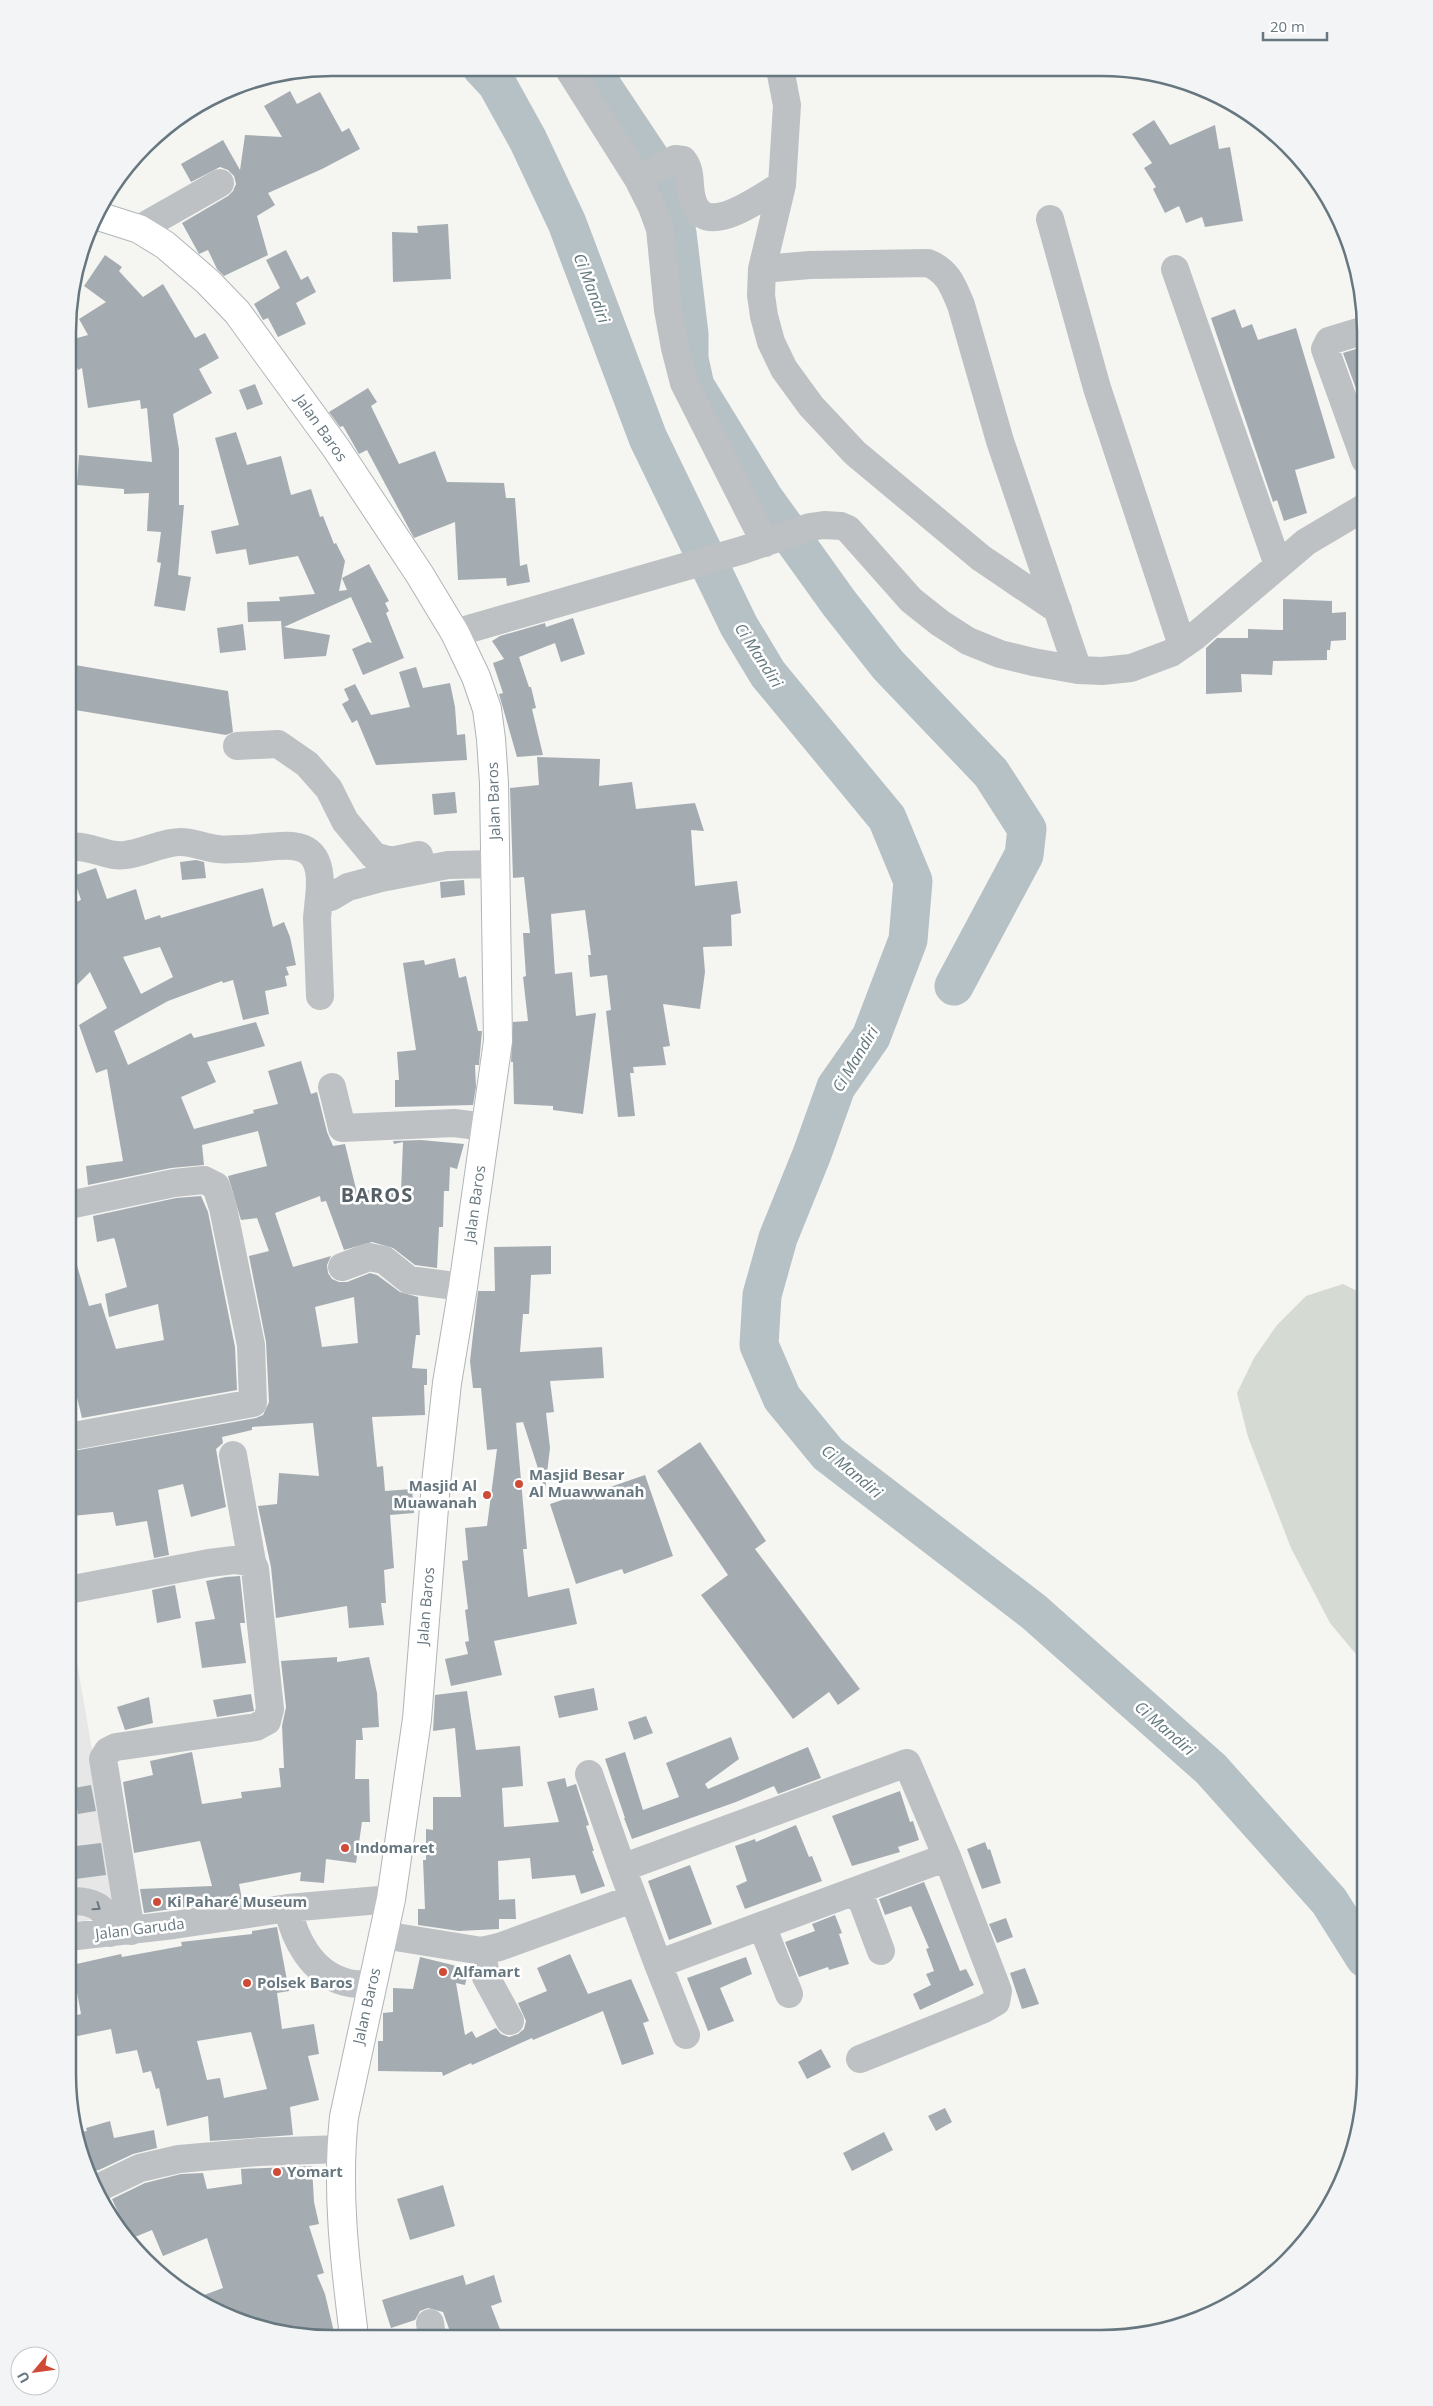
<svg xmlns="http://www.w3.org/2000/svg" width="1433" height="2406" viewBox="0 0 1433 2406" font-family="'Open Sans',sans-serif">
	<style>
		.built { fill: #e6e7e6 }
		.green { fill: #d5dad2 }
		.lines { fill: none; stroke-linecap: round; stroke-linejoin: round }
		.river { stroke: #b5c1c4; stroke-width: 39 }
		.building { fill: #a5acb1; fill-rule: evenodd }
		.major-casing { stroke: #b0b5b8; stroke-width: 30 }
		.minor { stroke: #bdc1c4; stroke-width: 28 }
		.major { stroke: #fff; stroke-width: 28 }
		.oneway { stroke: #677780 }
		.poi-dot { fill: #d04b37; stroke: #fff; stroke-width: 2 }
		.labels { text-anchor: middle; stroke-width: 5; stroke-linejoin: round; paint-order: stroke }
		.street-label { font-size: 15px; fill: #677780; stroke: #fff }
		.poi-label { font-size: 15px; font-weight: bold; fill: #677780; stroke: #fff; text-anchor: start }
		.water-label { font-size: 16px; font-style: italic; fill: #63787d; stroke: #fff }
		.district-label { font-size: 20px; font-weight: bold; letter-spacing: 1px; fill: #546066; stroke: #fff }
		.rim { fill: none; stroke: #677780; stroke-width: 2.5 }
	</style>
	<rect width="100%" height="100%" fill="#f5f5f2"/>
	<path class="built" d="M 68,1611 L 121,1917 L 68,1922 Z"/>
	<path class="green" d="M 1343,1284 L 1365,1295 L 1365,1665 L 1330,1623 L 1291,1548 L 1248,1437 L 1237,1393 L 1254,1358 L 1277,1325 L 1306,1296 Z"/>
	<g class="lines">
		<path class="river" d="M 482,68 L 497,84 L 528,140 L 567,223 L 648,438 L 739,626 L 768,674 L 887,818 L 913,881 L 908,940 L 871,1037 L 836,1087 L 812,1154 L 778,1238 L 762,1295 L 759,1345 L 782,1398 L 828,1454 L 1034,1612 L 1211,1769 L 1329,1901 L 1365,1958
			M 590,68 L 664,179 L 677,233 L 689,334 L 689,359 L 695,386 L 763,497 L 839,603 L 888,665 L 991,773 L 1027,829 L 1024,855 L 954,986"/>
	</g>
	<path class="building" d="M 290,91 L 297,104 L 320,92 L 342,132 L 349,128 L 360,149 L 322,169 L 268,193 L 275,205 L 257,216 L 268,255 L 224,276 L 217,269 L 208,250 L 199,254 L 182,223 L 228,196 L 233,191 L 236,184 L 234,176 L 228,170 L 220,167 L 191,182 L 181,164 L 223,140 L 240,170 L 245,135 L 282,137 L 264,106 Z
		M 1154,120 L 1170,145 L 1215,125 L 1219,149 L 1230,147 L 1243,221 L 1205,227 L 1202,217 L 1186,223 L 1179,206 L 1165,213 L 1153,189 L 1156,187 L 1144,168 L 1152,163 L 1132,134 Z
		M 448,224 L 451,279 L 393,282 L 392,232 L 418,233 L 417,226 Z
		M 286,250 L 301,280 L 308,276 L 316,292 L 296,303 L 306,324 L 278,337 L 268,318 L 263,320 L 254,304 L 280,288 L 266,260 Z
		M 105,255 L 122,267 L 119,271 L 143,297 L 163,284 L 195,338 L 205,333 L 219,358 L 199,369 L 212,393 L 173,414 L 179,449 L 179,505 L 184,505 L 178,575 L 191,577 L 185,611 L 154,606 L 161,563 L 157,562 L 161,532 L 147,531 L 149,493 L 124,494 L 124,489 L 77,485 L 79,455 L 152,462 L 147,408 L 141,409 L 140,400 L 88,408 L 82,368 L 78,370 L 70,344 L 70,340 L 88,335 L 79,319 L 106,302 L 84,286 Z
		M 1235,309 L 1242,328 L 1252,324 L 1258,340 L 1296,328 L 1335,458 L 1295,470 L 1307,513 L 1284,521 L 1277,500 L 1273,502 L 1211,318 Z
		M 1359,348 L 1361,358 L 1365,357 L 1365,392 L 1358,394 L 1343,353 Z
		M 255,384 L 263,404 L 247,410 L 239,390 Z
		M 368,388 L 377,402 L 371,406 L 399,464 L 435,451 L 447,482 L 504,483 L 506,498 L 515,498 L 520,566 L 527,564 L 530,582 L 507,586 L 506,578 L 458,580 L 455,522 L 414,538 L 367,450 L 359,454 L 343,426 L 340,427 L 329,412 Z
		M 236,432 L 247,465 L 281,456 L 291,495 L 311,489 L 320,517 L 323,516 L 334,544 L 336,543 L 345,561 L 339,591 L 347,590 L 342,578 L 369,564 L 389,601 L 385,603 L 389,611 L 386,613 L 404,658 L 363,675 L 352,649 L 368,642 L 372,643 L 351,597 L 284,627 L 330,635 L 326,656 L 284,659 L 281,621 L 248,622 L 247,602 L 280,601 L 279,597 L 315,594 L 298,556 L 249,565 L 246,549 L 216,554 L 211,531 L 239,525 L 215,438 Z
		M 1283,599 L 1332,601 L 1332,613 L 1346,612 L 1346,640 L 1331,641 L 1330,650 L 1327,650 L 1327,660 L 1273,661 L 1272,675 L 1241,674 L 1242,692 L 1206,694 L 1206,648 L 1217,638 L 1248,638 L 1248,629 L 1283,630 Z
		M 573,618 L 585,654 L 561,662 L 555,643 L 519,657 L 529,687 L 531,687 L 536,708 L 532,709 L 543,755 L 517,757 L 499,694 L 503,693 L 493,663 L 504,659 L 492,641 L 500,636 L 545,623 L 546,627 Z
		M 243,624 L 246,650 L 220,653 L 217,628 Z
		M 69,664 L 228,691 L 233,732 L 226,735 L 69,709 Z
		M 416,667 L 423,688 L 450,683 L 455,707 L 457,735 L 465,734 L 467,760 L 376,765 L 357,720 L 352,723 L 342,704 L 349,700 L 344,689 L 355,684 L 371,715 L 410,707 L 399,672 Z
		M 537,757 L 600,759 L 599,786 L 632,782 L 636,809 L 695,803 L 704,831 L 691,830 L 695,886 L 737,881 L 741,913 L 731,915 L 732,946 L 703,947 L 705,972 L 700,1009 L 663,1004 L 670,1046 L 663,1047 L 666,1065 L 633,1067 L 634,1073 L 630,1073 L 635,1116 L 618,1117 L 606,1011 L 611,1010 L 607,975 L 590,977 L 588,955 L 591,955 L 585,910 L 551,914 L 555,974 L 572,972 L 576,1016 L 596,1013 L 583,1114 L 553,1110 L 553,1106 L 514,1104 L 513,1062 L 511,1062 L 513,1022 L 528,1021 L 523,977 L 526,976 L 523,933 L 530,933 L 524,877 L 513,878 L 510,788 L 539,785 Z
		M 455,792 L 457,813 L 434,815 L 432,794 Z
		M 196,860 L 204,862 L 206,878 L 182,880 L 180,862 Z
		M 96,868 L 107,899 L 136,889 L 145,920 L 160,915 L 161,918 L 263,888 L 273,927 L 284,922 L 290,937 L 296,965 L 286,967 L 289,975 L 285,976 L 287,986 L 265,991 L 269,1014 L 243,1020 L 233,980 L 223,983 L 222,981 L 168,1001 L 114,1031 L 128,1065 L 191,1033 L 194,1038 L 256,1022 L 265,1046 L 207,1062 L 216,1082 L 181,1097 L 194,1129 L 254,1113 L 253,1110 L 278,1104 L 268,1071 L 301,1061 L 311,1094 L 317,1092 L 327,1132 L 333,1146 L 345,1144 L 357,1193 L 365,1190 L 401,1192 L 403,1142 L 394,1144 L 393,1141 L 421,1140 L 464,1144 L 457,1169 L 450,1167 L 449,1191 L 444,1191 L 443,1227 L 439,1227 L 437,1268 L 415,1265 L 393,1248 L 372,1242 L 344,1250 L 326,1201 L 321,1202 L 320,1196 L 275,1213 L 293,1267 L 331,1256 L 327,1265 L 328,1273 L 332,1279 L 339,1282 L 347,1282 L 370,1273 L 377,1275 L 400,1292 L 418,1297 L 420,1335 L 416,1335 L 412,1368 L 427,1369 L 427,1385 L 424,1385 L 425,1415 L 372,1417 L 377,1467 L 383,1466 L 385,1491 L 412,1489 L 414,1513 L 390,1515 L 394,1568 L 384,1570 L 386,1603 L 381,1603 L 384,1625 L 349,1628 L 347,1606 L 276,1618 L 271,1567 L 258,1506 L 277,1504 L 279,1473 L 319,1476 L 313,1423 L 252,1427 L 252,1430 L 222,1437 L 223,1443 L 216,1449 L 226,1507 L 191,1517 L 183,1484 L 158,1490 L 169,1555 L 154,1558 L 147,1521 L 116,1526 L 113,1512 L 72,1516 L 68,1452 L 256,1418 L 263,1415 L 269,1402 L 266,1342 L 249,1256 L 269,1251 L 257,1218 L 241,1220 L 228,1176 L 267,1166 L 258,1131 L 202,1145 L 204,1165 L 171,1168 L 88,1185 L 86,1166 L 123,1161 L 107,1069 L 96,1073 L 79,1025 L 107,1008 L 90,972 L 69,993 L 69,905 L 81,900 L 73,876 ZM 160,947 L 173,977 L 141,994 L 123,957 ZM 354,1297 L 358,1343 L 322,1347 L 315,1307 Z
		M 464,880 L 465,895 L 441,898 L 440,882 Z
		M 455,958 L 459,978 L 466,976 L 478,1031 L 482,1031 L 479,1065 L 475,1065 L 476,1087 L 473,1105 L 395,1107 L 395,1080 L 399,1080 L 397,1052 L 416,1050 L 403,963 L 424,960 L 425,965 Z
		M 201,1196 L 208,1212 L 235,1347 L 237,1390 L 82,1418 L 74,1385 L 68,1388 L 69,1252 L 73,1252 L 89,1306 L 101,1303 L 116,1349 L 164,1340 L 158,1304 L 109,1317 L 105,1294 L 127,1287 L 115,1240 L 114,1238 L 97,1242 L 93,1216 L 176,1198 Z
		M 551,1246 L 551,1274 L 531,1275 L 529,1314 L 523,1314 L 520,1352 L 602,1347 L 604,1378 L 550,1381 L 554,1412 L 546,1413 L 550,1448 L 545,1490 L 523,1422 L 516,1423 L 527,1549 L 523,1549 L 528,1597 L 569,1588 L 577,1624 L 494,1641 L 502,1675 L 451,1686 L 445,1659 L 468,1654 L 465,1642 L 469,1641 L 465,1610 L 468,1609 L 462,1561 L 468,1560 L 465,1528 L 487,1526 L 497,1449 L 487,1450 L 481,1388 L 473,1388 L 470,1361 L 478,1291 L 495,1291 L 494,1247 Z
		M 700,1442 L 766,1541 L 755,1549 L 860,1689 L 838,1705 L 829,1692 L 793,1719 L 701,1595 L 728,1575 L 657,1471 Z
		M 645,1475 L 673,1556 L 624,1574 L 622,1569 L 576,1584 L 550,1504 L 592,1490 L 593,1493 Z
		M 240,1576 L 245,1623 L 240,1623 L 246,1663 L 202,1668 L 195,1622 L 215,1619 L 206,1581 L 226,1577 Z
		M 175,1585 L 181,1618 L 157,1623 L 152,1590 Z
		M 337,1657 L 337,1662 L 369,1657 L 377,1693 L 379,1727 L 362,1728 L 363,1740 L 356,1740 L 355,1779 L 369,1779 L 370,1822 L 362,1822 L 356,1863 L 326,1859 L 324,1883 L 300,1881 L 301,1872 L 239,1884 L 242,1899 L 144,1913 L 140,1889 L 212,1886 L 200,1841 L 134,1853 L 123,1782 L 153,1775 L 150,1761 L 192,1752 L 202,1804 L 242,1798 L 241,1792 L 281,1787 L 279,1768 L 284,1768 L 282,1726 L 286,1707 L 281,1661 Z
		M 594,1688 L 598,1710 L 559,1718 L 554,1696 Z
		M 467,1691 L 476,1750 L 520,1746 L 523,1786 L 502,1788 L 504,1827 L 559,1822 L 547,1782 L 565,1778 L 567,1787 L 576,1784 L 589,1825 L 586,1826 L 594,1851 L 592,1851 L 605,1886 L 581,1894 L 575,1875 L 532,1879 L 530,1858 L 498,1861 L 499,1900 L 515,1899 L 516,1919 L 499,1919 L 499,1929 L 459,1931 L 418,1925 L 418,1909 L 425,1909 L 423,1860 L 426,1860 L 426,1829 L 433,1830 L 433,1797 L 461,1797 L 455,1728 L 433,1731 L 435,1695 Z
		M 251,1694 L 254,1711 L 217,1717 L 213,1700 Z
		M 149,1697 L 153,1723 L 125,1730 L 117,1707 Z
		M 646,1716 L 653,1733 L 634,1740 L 628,1722 Z
		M 731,1737 L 739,1759 L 705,1784 L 708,1789 L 808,1747 L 821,1778 L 778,1794 L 774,1786 L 736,1802 L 632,1839 L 624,1818 L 625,1818 L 605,1759 L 625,1752 L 643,1810 L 679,1797 L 666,1763 Z
		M 91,1785 L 96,1811 L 78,1814 L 74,1788 Z
		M 900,1791 L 910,1822 L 913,1821 L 919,1840 L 898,1847 L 900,1852 L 852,1866 L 832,1816 Z
		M 796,1825 L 809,1857 L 812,1856 L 822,1881 L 745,1909 L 736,1886 L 747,1881 L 735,1846 L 755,1839 L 756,1842 Z
		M 985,1842 L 988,1850 L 990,1849 L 1001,1883 L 982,1889 L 967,1849 Z
		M 101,1843 L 106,1875 L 68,1880 L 68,1847 Z
		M 690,1865 L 712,1924 L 669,1940 L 648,1881 Z
		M 924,1882 L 960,1971 L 966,1969 L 974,1985 L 920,2010 L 913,1994 L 931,1985 L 926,1974 L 934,1971 L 926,1949 L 929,1948 L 911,1906 L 885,1915 L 879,1899 Z
		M 835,1915 L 842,1933 L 839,1934 L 849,1964 L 829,1970 L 828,1967 L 799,1977 L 785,1942 L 815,1931 L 812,1924 Z
		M 1006,1918 L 1013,1937 L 997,1943 L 989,1924 Z
		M 277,1927 L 289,1991 L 277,1993 L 282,2029 L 314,2024 L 319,2054 L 308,2056 L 319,2100 L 290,2107 L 293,2135 L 210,2141 L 208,2116 L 167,2126 L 159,2088 L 156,2089 L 151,2071 L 143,2073 L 137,2050 L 116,2054 L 111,2029 L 73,2037 L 69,2017 L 81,2014 L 72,1965 L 121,1954 L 122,1957 L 182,1946 L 181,1942 L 252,1934 L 252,1931 ZM 251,2032 L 267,2089 L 224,2098 L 220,2078 L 207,2080 L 197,2041 Z
		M 570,1954 L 588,1994 L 631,1979 L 649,2021 L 643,2023 L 654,2054 L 622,2065 L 603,2011 L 533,2040 L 532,2038 L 472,2065 L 471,2063 L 443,2076 L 442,2072 L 378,2071 L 378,2041 L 383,2041 L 383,2013 L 393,2012 L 393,1988 L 413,1989 L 420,1957 L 469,1969 L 465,1985 L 456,1983 L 465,2035 L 472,2031 L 476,2038 L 496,2028 L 501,2034 L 509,2037 L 518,2034 L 524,2029 L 526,2021 L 518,2003 L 547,1991 L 537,1968 Z
		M 746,1957 L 752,1974 L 720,1988 L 734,2021 L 708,2031 L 687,1978 Z
		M 1025,1968 L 1039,2004 L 1022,2009 L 1010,1973 Z
		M 821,2049 L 831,2067 L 807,2079 L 798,2062 Z
		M 945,2108 L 952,2122 L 936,2131 L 928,2116 Z
		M 110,2121 L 114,2138 L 154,2130 L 157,2148 L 133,2154 L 99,2170 L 87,2173 L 79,2132 L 87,2131 L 86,2128 Z
		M 884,2132 L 893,2150 L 852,2171 L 843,2153 Z
		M 312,2166 L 314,2202 L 319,2224 L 309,2226 L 324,2273 L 317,2275 L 325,2294 L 334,2332 L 316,2336 L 298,2336 L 231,2318 L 196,2298 L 223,2288 L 207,2238 L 163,2256 L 152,2230 L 130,2239 L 112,2199 L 145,2183 L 181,2174 L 203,2173 L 207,2189 L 242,2184 L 241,2169 Z
		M 443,2185 L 455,2226 L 410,2240 L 397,2199 Z
		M 463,2275 L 466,2285 L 494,2275 L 502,2302 L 491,2306 L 503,2337 L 452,2337 L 443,2312 L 428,2308 L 420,2311 L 415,2320 L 391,2328 L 382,2300 Z"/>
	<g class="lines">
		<g class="major-casing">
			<path id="major" d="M 95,215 L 139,229 L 165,245 L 208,282 L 237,312 L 336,448 L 420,575 L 455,633 L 476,677 L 487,709 L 491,739 L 494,783 L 498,1041 L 463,1287 L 447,1383 L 436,1483 L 417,1719 L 391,1899 L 344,2117 C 336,2191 345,2263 354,2336"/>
		</g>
		<path class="minor" d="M 568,68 L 638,179 L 652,207 L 660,229 L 668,310 L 675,348 L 684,383 L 765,543
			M 780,69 L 787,105 L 782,185 L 762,269 L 761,295 L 764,316 L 771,342 L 784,369 L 811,406 L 855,453 L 981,558 L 1058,610
			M 638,179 L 675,159 L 683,160 C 691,169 689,183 691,194 C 700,245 758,198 782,185
			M 1050,219 L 1097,388 L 1182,645
			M 139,229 L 220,183
			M 762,269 L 810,265 L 928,263 C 948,271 953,286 961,305 L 1000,441 L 1078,670
			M 1175,269 L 1278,565
			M 1365,330 L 1329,341 L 1325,349 L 1365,460
			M 455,633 L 743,550 L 810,527 L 824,525 L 841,526 L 848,529 L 911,600 L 940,623 L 968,641 L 1000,654 L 1033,662 L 1078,670 L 1102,671 L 1131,668 L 1171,653 L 1194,637 L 1306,542 L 1365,507
			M 237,746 L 278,744 L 307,764 L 329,789 L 345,821 L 374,856 L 391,861 L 419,855
			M 69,847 C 90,844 107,858 125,855 C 144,853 162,842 181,842 C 194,842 205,848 218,849 C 224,850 231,849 237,849 C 281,849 327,827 319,898 L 331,897 L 348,887 L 381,878 L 448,865 L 495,864
			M 319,898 L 317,918 L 320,996
			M 332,1087 L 342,1128 L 454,1123 L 486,1127
			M 342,1267 L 369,1257 L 384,1260 L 409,1280 L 463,1287
			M 68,1437 L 253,1403 L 251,1345 L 223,1208 L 216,1186 L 204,1180 L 174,1183 L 69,1205
			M 233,1455 L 252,1562
			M 68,1590 L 209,1563 L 234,1560 L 252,1562 L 255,1569 L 270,1709 L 267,1721 L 256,1727 L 116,1747 L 108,1751 L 103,1759 L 131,1931
			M 589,1774 L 622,1868
			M 858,1890 L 881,1951
			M 68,1901 C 92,1900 109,1906 110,1933
			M 288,1908 C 294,1939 312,1973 345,1982 C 353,1985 364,1984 372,1984
			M 762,1926 L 789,1994
			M 383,1935 L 482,1951 L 499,1947 L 632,1899
			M 68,1937 L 174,1925 L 288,1908 L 391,1899
			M 482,1951 L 486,1977 L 510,2021
			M 658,1964 L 686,2035
			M 860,2059 L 984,2009 L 996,2002 L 998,1991 L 947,1857 L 907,1763 L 622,1868 L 658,1964 L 947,1857
			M 96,2189 L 140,2168 L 179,2159 L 259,2152 L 340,2149
			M 430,2323 L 432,2337"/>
		<use href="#major" class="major"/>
	</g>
	<defs><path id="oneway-chevron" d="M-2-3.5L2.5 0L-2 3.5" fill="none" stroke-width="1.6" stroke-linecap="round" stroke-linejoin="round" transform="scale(1.25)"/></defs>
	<use class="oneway" href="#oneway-chevron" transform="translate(97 1907) rotate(34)"/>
	<g class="poi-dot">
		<circle cx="519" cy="1484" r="5"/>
		<circle cx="487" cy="1495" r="5"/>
		<circle cx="345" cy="1848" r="5"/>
		<circle cx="157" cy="1902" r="5"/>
		<circle cx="443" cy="1972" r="5"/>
		<circle cx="247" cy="1983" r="5"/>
		<circle cx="277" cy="2172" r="5"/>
	</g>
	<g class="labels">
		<g class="street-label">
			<text transform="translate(321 428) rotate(55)" y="5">Jalan Baros</text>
			<text transform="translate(494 801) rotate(-92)" y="5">Jalan Baros</text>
			<text transform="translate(475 1204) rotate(-82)" y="5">Jalan Baros</text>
			<text transform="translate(426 1606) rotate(-85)" y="5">Jalan Baros</text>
			<text transform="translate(140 1929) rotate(-7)" y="5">Jalan Garuda</text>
			<text transform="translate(367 2006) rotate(-77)" y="5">Jalan Baros</text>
		</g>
		<g class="poi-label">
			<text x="529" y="1480">Masjid Besar<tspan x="529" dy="17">Al Muawwanah</tspan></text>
			<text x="477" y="1491" text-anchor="end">Masjid Al<tspan x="477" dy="17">Muawanah</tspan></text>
			<text x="355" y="1853">Indomaret</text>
			<text x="167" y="1907">Ki Paharé Museum</text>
			<text x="453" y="1977">Alfamart</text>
			<text x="257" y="1988">Polsek Baros</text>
			<text x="287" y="2177">Yomart</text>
		</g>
		<g class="water-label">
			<text transform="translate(592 288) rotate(69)" y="6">Ci Mandiri</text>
			<text transform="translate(759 655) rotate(57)" y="6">Ci Mandiri</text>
			<text transform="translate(855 1059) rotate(-59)" y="6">Ci Mandiri</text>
			<text transform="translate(852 1471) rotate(40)" y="6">Ci Mandiri</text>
			<text transform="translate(1165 1728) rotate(41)" y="6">Ci Mandiri</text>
		</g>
		<g class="district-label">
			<text x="377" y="1202">BAROS</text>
		</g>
	</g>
	<path d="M0 0H1433V2406H0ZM332 76H1101A256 256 0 0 1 1357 332V2074A256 256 0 0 1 1101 2330H332A256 256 0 0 1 76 2074V332A256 256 0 0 1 332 76Z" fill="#f3f4f5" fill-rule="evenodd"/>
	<path class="rim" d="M332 76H1101A256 256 0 0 1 1357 332V2074A256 256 0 0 1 1101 2330H332A256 256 0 0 1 76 2074V332A256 256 0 0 1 332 76Z"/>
	<g transform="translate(35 2371) rotate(241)"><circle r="24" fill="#ffffff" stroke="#c2c9cc"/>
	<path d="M0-4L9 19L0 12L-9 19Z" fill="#d04b37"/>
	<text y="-8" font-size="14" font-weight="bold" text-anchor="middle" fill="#677780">U</text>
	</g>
	<path d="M1263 32v8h64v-8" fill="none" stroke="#677780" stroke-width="2.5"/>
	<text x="1270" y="32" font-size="15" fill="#677780" stroke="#ffffff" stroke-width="4" paint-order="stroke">20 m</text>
</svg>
